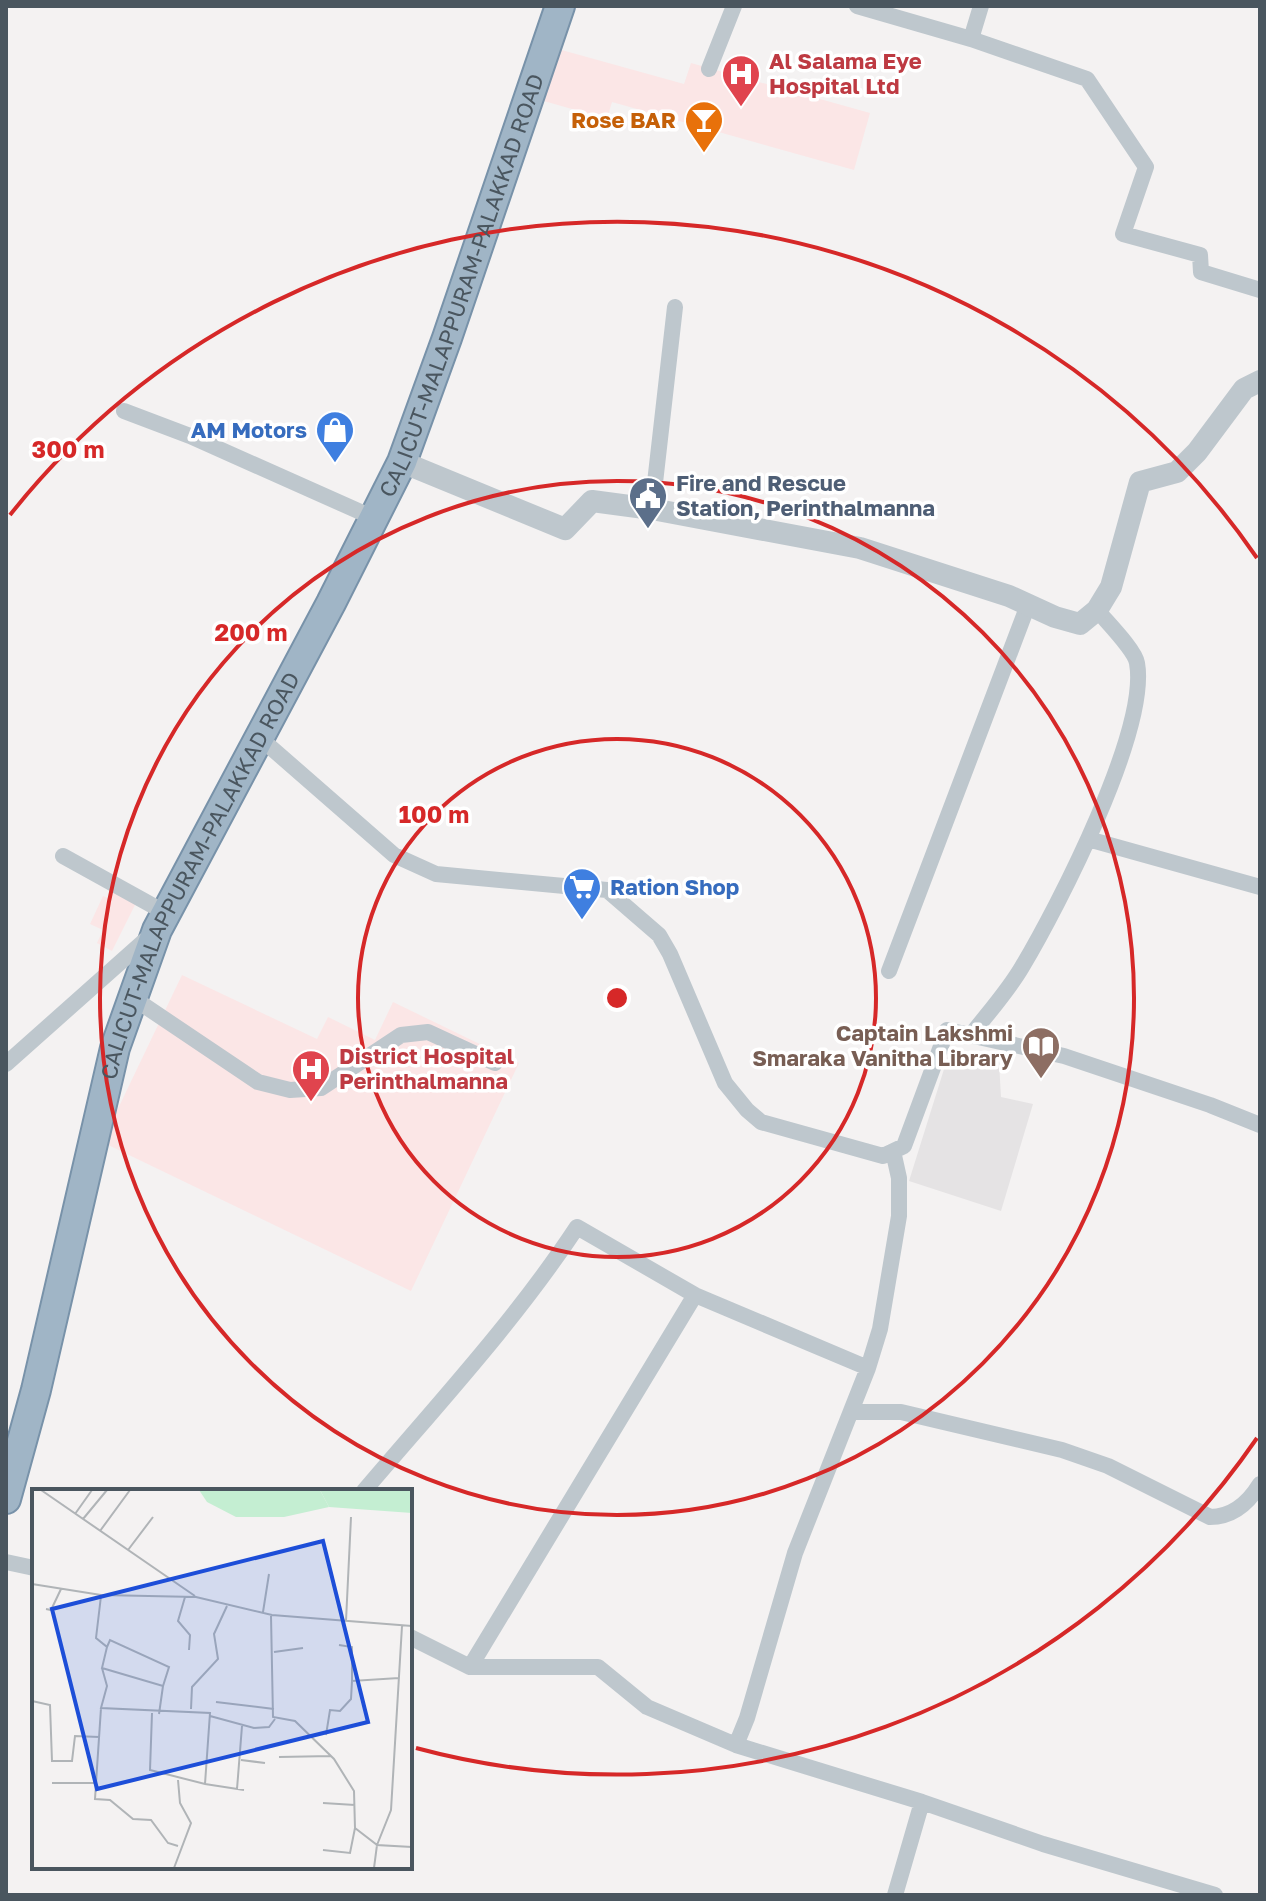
<svg xmlns="http://www.w3.org/2000/svg" width="1266" height="1901" viewBox="0 0 1266 1901" font-family="'Golos Text',sans-serif">
	<style>
		.education { fill: #e5e3e4 }
		.medical { fill: #fbe6e6 }
		.lines { fill: none; stroke-linecap: round; stroke-linejoin: round }
		.trunk-casing { stroke: #7892a9; stroke-width: 32 }
		.minor { stroke: #bec7cd; stroke-width: 16 }
		.tertiary { stroke: #bec7cd; stroke-width: 22 }
		.trunk { stroke: #a0b5c6; stroke-width: 28 }
		.ring { fill: none; stroke: #d62828; stroke-width: 4 }
		.labels { text-anchor: middle; stroke-width: 7; stroke-linejoin: round; paint-order: stroke }
		.health-label { font-size: 22px; font-weight: bold; fill: #be3a42; stroke: #fff; text-anchor: start }
		.food-label { font-size: 22px; font-weight: bold; fill: #c56008; stroke: #fff; text-anchor: end }
		.street-label { font-size: 22px; fill: #4a565f; stroke: #fff }
		.shop-label { font-size: 22px; font-weight: bold; fill: #366cbe; stroke: #fff; text-anchor: end }
		.service-label { font-size: 22px; font-weight: bold; fill: #4e5e75; stroke: #fff; text-anchor: start }
		.education-label { font-size: 22px; font-weight: bold; fill: #785e54; stroke: #fff; text-anchor: end }
		.inset-road { fill: none; stroke: #b0b4b7; stroke-width: 2 }
		.view { fill: #1d4ed8; fill-opacity: 0.15; stroke: #1d4ed8; stroke-width: 4 }
		.inset-edge { fill: none; stroke: #4a565f; stroke-width: 4 }
		.centre { fill: #d62828; stroke: #fff; stroke-width: 4 }
		.ring-label { font-size: 24px; text-anchor: middle; font-weight: bold; fill: #d62828; stroke: #fff; stroke-width: 7; stroke-linejoin: round; paint-order: stroke }
	</style>
	<rect width="100%" height="100%" fill="#f4f2f2"/>
	<path class="education" d="M 950,1050 L 999,1062 L 1001,1097 L 1033,1104 L 1001,1211 L 909,1181 Z"/>
	<path class="medical" d="M 558,49 L 684,84 L 691,63 L 870,113 L 854,170 L 612,102 L 607,119 L 544,101 Z
		M 114,892 L 136,903 L 112,951 L 97,943 L 103,930 L 90,924 L 103,896 L 110,899 Z
		M 182,975 L 317,1039 L 328,1017 L 375,1040 L 393,1002 L 519,1063 L 411,1291 L 102,1142 Z"/>
	<g class="lines">
		<g class="trunk-casing">
			<g id="trunk">
				<path id="s1" d="M 6,1499 L 36,1390 L 115,1048 L 157,930 L 331,603 L 402,462 L 447,338 L 560,6"/>
			</g>
		</g>
		<path class="minor" d="M 857,6 L 971,39 L 981,6
			M 971,39 L 1087,79 L 1146,167 L 1123,234 L 1200,255 L 1201,272 L 1260,290
			M 709,69 L 734,6
			M 124,411 L 190,436 L 374,518
			M 652,509 L 675,307
			M 260,738 L 394,855 L 436,874 L 607,890 L 659,935 L 670,954 L 725,1083 L 747,1110 L 761,1122 L 883,1156 L 904,1146 L 947,1030 L 1064,1056 L 1210,1105 L 1260,1125
			M 1088,839 L 1260,887
			M 63,856 L 166,913
			M 889,971 L 1028,605
			M 133,998 L 258,1082 L 290,1090 L 321,1088 L 401,1035 L 428,1032 L 495,1063
			M 971,1035 C 988,1013 1008,991 1022,967 C 1058,907 1149,730 1137,663 C 1135,650 1107,622 1097,610
			M 6,1064 L 151,935
			M 695,1295 L 868,1368
			M 851,1412 L 901,1412 L 1062,1450 L 1108,1466 L 1210,1517 C 1233,1517 1249,1502 1260,1484
			M 364,1491 C 437,1405 515,1321 577,1227 L 695,1295 L 470,1667 L 410,1637
			M 6,1562 L 34,1568
			M 470,1667 L 598,1667 L 647,1707 L 736,1745 L 747,1718 L 795,1553 L 868,1368 L 880,1329 L 899,1216 L 899,1178 L 893,1151
			M 736,1745 L 922,1802 L 1043,1844 L 1215,1895
			M 895,1895 L 922,1802"/>
		<path class="tertiary" d="M 402,462 L 565,529 L 592,501 L 652,509 L 860,548 L 1009,596 L 1055,617 L 1080,624 L 1097,610 L 1111,587 L 1140,482 L 1177,472 L 1197,452 L 1244,389 L 1260,381"/>
		<use href="#trunk" class="trunk"/>
	</g>
	<g class="ring">
		<circle cx="617" cy="998" r="259"/>
		<circle cx="617" cy="998" r="517"/>
		<path d="M1257 1438A776 776 0 0 1 416 1748M10 515A776 776 0 0 1 1257 558"/>
	</g>
	<defs>
		<g id="hospital-pin" transform="scale(2)"><path d="M0 17L-7.5 6A9.5 9.5 0 1 1 7.5 6Z" fill="#e0444e" stroke="#fff"/><path d="M-5-5h3v3.5h4V-5h3V5h-3V1.5h-4V5h-3Z" fill="#fff"/></g>
		<g id="bar-pin" transform="scale(2)"><path d="M0 17L-7.5 6A9.5 9.5 0 1 1 7.5 6Z" fill="#e8710a" stroke="#fff"/><path d="M-6-5H6L.8 .8V4.5H3.5V6h-7V4.5H-.8V.8Z" fill="#fff"/></g>
		<g id="shop-pin" transform="scale(2)"><path d="M0 17L-7.5 6A9.5 9.5 0 1 1 7.5 6Z" fill="#3f7fe0" stroke="#fff"/><path d="M-5-2.5h2.3a2.7 3.5 0 0 1 5.4 0H5L5.5 6h-11ZM-1.5-2.5h3a1.5 2.3 0 0 0-3 0Z" fill="#fff"/></g>
		<g id="civic-pin" transform="scale(2)"><path d="M0 17L-7.5 6A9.5 9.5 0 1 1 7.5 6Z" fill="#5c6f8a" stroke="#fff"/><path d="M-.6-6.5H3V-4.5H.6V-3L4-1V1h2V6H-6V1h2V-1L-.6-3ZM-1.2 2.5V6h2.4V2.5Z" fill="#fff"/></g>
		<g id="supermarket-pin" transform="scale(2)"><path d="M0 17L-7.5 6A9.5 9.5 0 1 1 7.5 6Z" fill="#3f7fe0" stroke="#fff"/><path d="M-6-5.5h2.5l.6 2H6L4.5 2H-2.5L-4.4-4H-6ZM-1.5 3.2a1.3 1.3 0 1 0 .1 0ZM3 3.2a1.3 1.3 0 1 0 .1 0Z" fill="#fff"/></g>
		<g id="library-pin" transform="scale(2)"><path d="M0 17L-7.5 6A9.5 9.5 0 1 1 7.5 6Z" fill="#8d6e63" stroke="#fff"/><path d="M-6-4Q-3-5.5-.7-3.5V5Q-3 3-6 4ZM6-4Q3-5.5 .7-3.5V5Q3 3 6 4Z" fill="#fff"/></g>
	</defs>
	<g fill-rule="evenodd">
		<use href="#hospital-pin" x="741" y="74"/>
		<use href="#bar-pin" x="704" y="120"/>
		<use href="#shop-pin" x="335" y="430"/>
		<use href="#civic-pin" x="648" y="496"/>
		<use href="#supermarket-pin" x="582" y="887"/>
		<use href="#library-pin" x="1041" y="1046"/>
		<use href="#hospital-pin" x="311" y="1069"/>
	</g>
	<g class="labels">
		<g class="health-label">
			<text x="769" y="69">Al Salama Eye<tspan x="769" dy="25">Hospital Ltd</tspan></text>
			<text x="339" y="1064">District Hospital<tspan x="339" dy="25">Perinthalmanna</tspan></text>
		</g>
		<g class="food-label">
			<text x="676" y="128">Rose BAR</text>
		</g>
		<g class="street-label">
			<text dy="8" stroke="none"><textPath href="#s1" startOffset="1304">CALICUT-MALAPPURAM-PALAKKAD ROAD</textPath></text>
			<text dy="8" stroke="none"><textPath href="#s1" startOffset="656">CALICUT-MALAPPURAM-PALAKKAD ROAD</textPath></text>
		</g>
		<g class="shop-label">
			<text x="307" y="438">AM Motors</text>
			<text x="610" y="895" text-anchor="start">Ration Shop</text>
		</g>
		<g class="service-label">
			<text x="676" y="491">Fire and Rescue<tspan x="676" dy="25">Station, Perinthalmanna</tspan></text>
		</g>
		<g class="education-label">
			<text x="1013" y="1041">Captain Lakshmi<tspan x="1013" dy="25">Smaraka Vanitha Library</tspan></text>
		</g>
	</g>
	<g transform="translate(32 1489)">
		<rect width="380" height="380" fill="#f4f2f2"/>
		<path d="M 288,1 L 380,1 L 380,24 L 297,18 Z" fill="#c4eed2"/>
		<path d="M 167,1 L 288,1 L 297,18 L 252,28 L 204,28 L 175,13 Z" fill="#c4eed2"/>
		<path class="inset-road" d="M 9,1 L 163,107M 43,25 L 60,1M 51,30 L 75,1M 68,42 L 98,1M 96,61 L 121,28M 0,95 L 69,106 L 164,108 L 240,126 L 380,137M 69,107 L 64,149 L 75,158 L 70,179 L 131,197 L 137,178 L 78,151 L 75,158M 153,108 L 146,132 L 158,146 L 157,161M 14,120 L 19,121 L 29,100M 231,123 L 237,85M 239,127 L 241,228 L 263,232 L 302,270 L 322,302 L 323,339 L 345,356 L 342,379M 314,132 L 319,28M 370,137 L 359,321 L 345,356 L 380,358M 307,156 L 320,158 L 320,192 L 367,189M 242,163 L 271,159M 70,179 L 75,197 L 69,219 L 178,224 L 173,295 L 118,281 L 120,224M 0,212 L 18,216 L 20,272 L 40,272 L 43,247 L 67,248M 184,213 L 242,220M 159,220 L 160,198 L 186,170 L 182,145 L 195,117M 127,225 L 131,197M 178,227 L 222,239 L 237,238 L 243,230M 294,246 L 298,221 L 308,222 L 319,210 L 320,192M 247,268 L 299,267M 209,271 L 233,274M 20,294 L 64,294 L 69,219M 64,295 L 63,310 L 78,311 L 101,330 L 119,331 L 136,354 L 146,357M 173,295 L 212,301M 205,300 L 210,237M 291,314 L 323,316M 291,361 L 318,364 L 323,339M 142,379 L 159,334 L 148,314 L 146,291"/>
		<path class="view" d="M 291,52 L 336,233 L 65,300 L 20,120 Z"/>
		<rect width="380" height="380" class="inset-edge"/>
	</g>
	<circle cx="617" cy="998" r="12" class="centre"/>
	<g class="ring-label">
		<text x="68" y="458">300 m</text>
		<text x="251" y="641">200 m</text>
		<text x="434" y="823">100 m</text>
	</g>
	<rect width="1266" height="1901" fill="none" stroke="#4a565f" stroke-width="16"/>
</svg>
